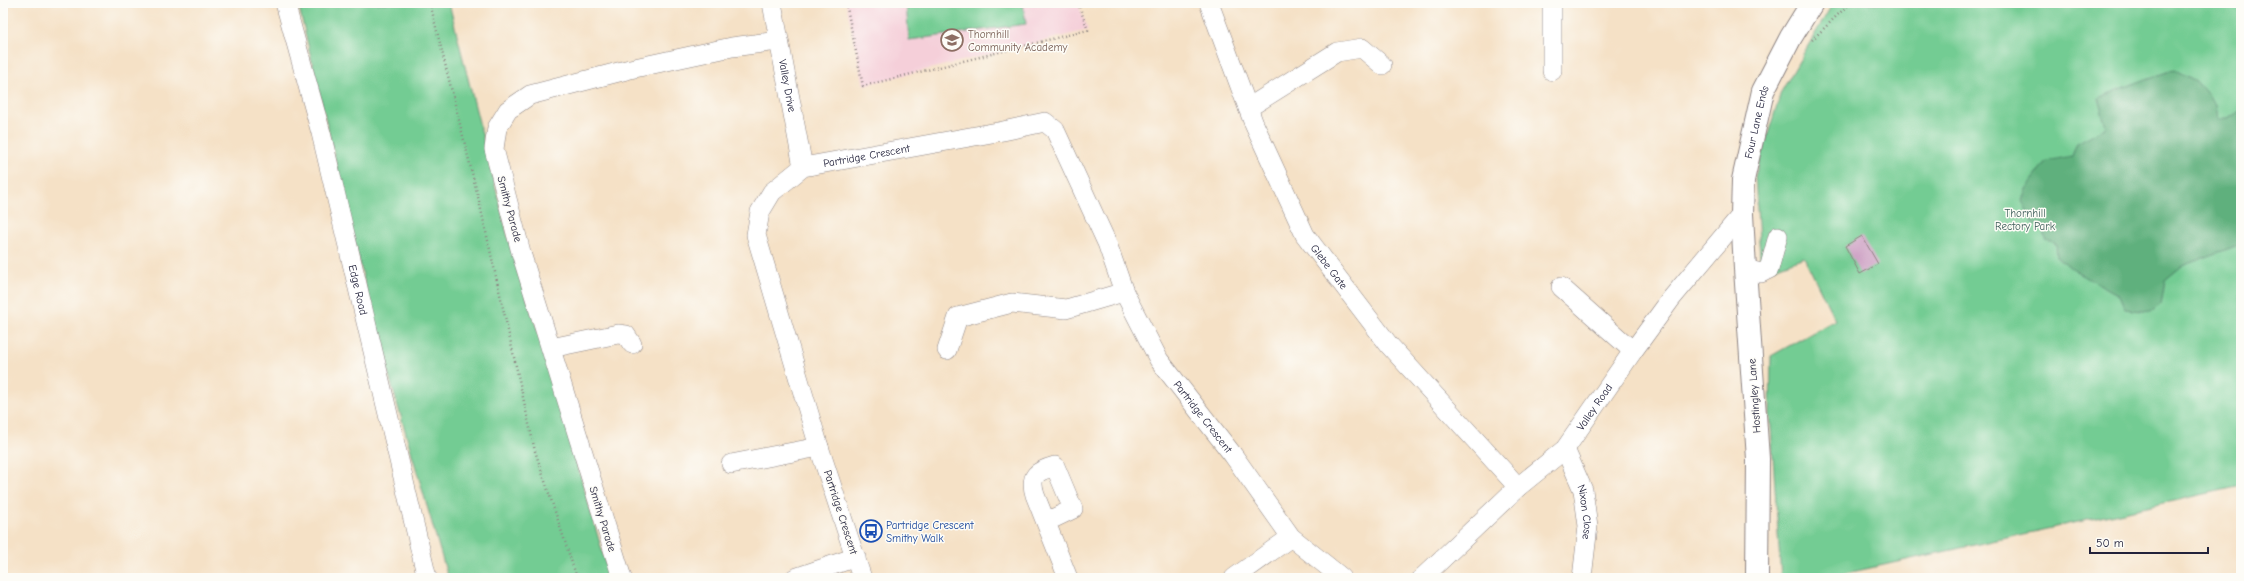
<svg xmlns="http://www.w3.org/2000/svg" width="2244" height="581" viewBox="0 0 2244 581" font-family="'Comic Neue',sans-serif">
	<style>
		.built { fill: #f5cfd9 }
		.green { fill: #73cc93; stroke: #4a7767 }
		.forest { fill: #5eb07d; stroke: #40695c }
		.building { fill: #cfa4c6 }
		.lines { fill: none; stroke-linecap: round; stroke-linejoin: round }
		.minor-casing { stroke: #8c8280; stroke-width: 20 }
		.major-casing { stroke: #8c8280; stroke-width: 24 }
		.path { stroke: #8c8280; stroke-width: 2.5; stroke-dasharray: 1 3; stroke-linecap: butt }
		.minor { stroke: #fff; stroke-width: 19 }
		.major { stroke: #fff; stroke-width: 22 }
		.labels { text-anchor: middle; stroke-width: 3; stroke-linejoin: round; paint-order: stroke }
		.education-label { font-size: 11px; fill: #785e54; stroke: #fdfcf7; text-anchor: start }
		.street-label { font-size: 11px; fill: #22223b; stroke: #fdfcf7 }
		.park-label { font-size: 11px; fill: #3e5e5a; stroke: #fdfcf7 }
		.transit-label { font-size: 11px; fill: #164399; stroke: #fdfcf7; text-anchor: start }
	</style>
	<rect width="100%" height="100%" fill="#fdfcf7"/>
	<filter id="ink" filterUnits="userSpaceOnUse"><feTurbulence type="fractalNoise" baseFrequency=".025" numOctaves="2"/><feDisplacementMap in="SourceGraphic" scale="8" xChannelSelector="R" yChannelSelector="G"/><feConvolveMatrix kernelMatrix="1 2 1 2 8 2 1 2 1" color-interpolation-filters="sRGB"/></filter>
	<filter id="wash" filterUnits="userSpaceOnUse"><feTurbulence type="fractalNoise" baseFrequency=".012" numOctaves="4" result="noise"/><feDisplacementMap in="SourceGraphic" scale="16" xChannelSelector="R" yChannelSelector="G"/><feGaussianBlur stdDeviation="0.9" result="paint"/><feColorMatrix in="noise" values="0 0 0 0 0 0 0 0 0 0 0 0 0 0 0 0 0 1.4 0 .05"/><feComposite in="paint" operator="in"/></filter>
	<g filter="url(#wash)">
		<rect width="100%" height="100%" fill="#f5e1c6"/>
		<path class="built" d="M 846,3 L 1078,3 L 1088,30 L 864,85 Z"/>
		<path class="green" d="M 298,3 L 449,3 L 512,253 L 544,350 L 610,578 L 448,578 L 376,331 Z
			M 906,3 L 1023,3 L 1026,24 L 909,40 Z
			M 1833,3 L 2241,3 L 2241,486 L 1825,578 L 1781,578 L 1770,413 L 1771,356 L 1835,320 L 1804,257 L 1761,273 L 1755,176 L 1781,92 Z"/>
		<path class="forest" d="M 2175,70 L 2196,81 L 2216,104 L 2218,119 L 2228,119 L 2241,110 L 2241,244 L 2182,266 L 2165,280 L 2161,304 L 2151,312 L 2125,309 L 2119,295 L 2072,269 L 2057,256 L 2056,245 L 2046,239 L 2043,228 L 2034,224 L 2022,201 L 2026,189 L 2047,161 L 2072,156 L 2077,143 L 2106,127 L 2098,98 C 2124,88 2148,77 2175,70 Z"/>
		<g id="blocks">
			<path class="building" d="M 1862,236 L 1878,264 L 1860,274 L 1845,246 Z"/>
		</g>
	</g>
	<g filter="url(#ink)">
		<use href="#blocks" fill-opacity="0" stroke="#8c8280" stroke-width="1"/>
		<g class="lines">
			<g class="minor-casing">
				<g id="minor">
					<path id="s1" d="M 285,3 L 321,133 L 427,578"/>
					<path id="s2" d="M 772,3 L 803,167"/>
					<path id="s3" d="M 1209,3 L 1254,124 L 1305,235 L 1389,345 L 1518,487"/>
					<path d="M 1552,71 L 1552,3"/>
					<path d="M 1248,108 L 1337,52 L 1362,48 L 1382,65"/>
					<path d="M 1745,269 L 1761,273 L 1769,269 L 1778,236"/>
					<path d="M 1561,287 L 1633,351"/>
					<path d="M 551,348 L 618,334 L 626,335 L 632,344"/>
					<path d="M 947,350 L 958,317 L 1012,303 L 1066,309 L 1124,292"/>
					<path id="s4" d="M 1565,449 L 1583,490 L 1588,526 L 1582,578"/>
					<path d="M 731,464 L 819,447"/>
					<path d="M 1046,522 L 1073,509 L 1055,466 C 1037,471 1029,475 1035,495 L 1068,578"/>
					<path d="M 622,578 L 522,256 L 494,149 L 497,128 L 508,110 L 530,95 L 630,69 L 732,47 L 778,41"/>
					<path d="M 795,578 L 856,557"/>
					<path id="s5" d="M 862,578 L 819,447 L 756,235 L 760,212 L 772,192 L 803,167 L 1003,131 L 1045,122 L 1055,130 L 1107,243 L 1124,292 L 1159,360 L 1233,455 L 1291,537 L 1342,578"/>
					<path d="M 1234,578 L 1291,537"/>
					<path id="s6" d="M 1422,578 L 1518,487 L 1565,449 L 1633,351 L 1671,299 L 1742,214"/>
				</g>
			</g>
			<g class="major-casing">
				<g id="major">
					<path id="s7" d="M 1757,578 L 1758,459 L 1745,269 L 1742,214 L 1743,180 L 1763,91 L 1791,37 L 1812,3"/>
				</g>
			</g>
			<path class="path" d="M 430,3 L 480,205 L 535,451 L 577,578
				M 846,3 L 863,86 L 1088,30 L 1078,3
				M 1812,40 L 1850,3"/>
			<use href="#minor" class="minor"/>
			<use href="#major" class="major"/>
		</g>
	</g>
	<defs>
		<g id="school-ring" transform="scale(1.15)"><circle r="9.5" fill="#fdfcf7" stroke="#8d6e63" stroke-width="1.5"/><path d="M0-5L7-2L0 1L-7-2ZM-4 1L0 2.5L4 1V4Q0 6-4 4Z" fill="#8d6e63"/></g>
		<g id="bus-ring" transform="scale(1.15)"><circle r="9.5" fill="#fdfcf7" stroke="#1a4fb4" stroke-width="1.5"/><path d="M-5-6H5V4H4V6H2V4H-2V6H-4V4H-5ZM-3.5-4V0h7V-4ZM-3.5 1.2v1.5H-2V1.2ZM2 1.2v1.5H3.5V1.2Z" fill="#1a4fb4"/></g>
	</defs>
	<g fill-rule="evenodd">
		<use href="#school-ring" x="952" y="40"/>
		<use href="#bus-ring" x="871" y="531"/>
	</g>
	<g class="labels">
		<g class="education-label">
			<text x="968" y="38">Thornhill<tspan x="968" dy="13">Community Academy</tspan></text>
		</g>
		<g class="street-label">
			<text dy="4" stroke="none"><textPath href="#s2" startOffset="84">Valley Drive</textPath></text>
			<text dy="4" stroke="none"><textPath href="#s7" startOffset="458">Four Lane Ends</textPath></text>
			<text dy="4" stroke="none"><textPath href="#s5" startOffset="510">Partridge Crescent</textPath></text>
			<text transform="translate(510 209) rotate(75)" y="4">Smithy Parade</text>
			<text dy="4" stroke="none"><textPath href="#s3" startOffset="291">Glebe Gate</textPath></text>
			<text dy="4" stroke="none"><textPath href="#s1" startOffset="296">Edge Road</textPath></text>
			<text transform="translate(1754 396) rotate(-94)" y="4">Hostingley Lane</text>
			<text dy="4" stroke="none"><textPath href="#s6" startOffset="244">Valley Road</textPath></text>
			<text dy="4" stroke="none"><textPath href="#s5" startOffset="1029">Partridge Crescent</textPath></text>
			<text transform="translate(841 512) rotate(72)" y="4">Partridge Crescent</text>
			<text dy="4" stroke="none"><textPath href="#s4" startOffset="67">Nixon Close</textPath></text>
			<text transform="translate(603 519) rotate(73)" y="4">Smithy Parade</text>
		</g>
		<g class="park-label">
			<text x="2025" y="217">Thornhill<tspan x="2025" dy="13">Rectory Park</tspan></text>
		</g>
		<g class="transit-label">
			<text x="886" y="529">Partridge Crescent<tspan x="886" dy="13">Smithy Walk</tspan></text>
		</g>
	</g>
	<rect width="2244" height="581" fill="none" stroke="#fdfcf7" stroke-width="16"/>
	<path d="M2090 547v6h118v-6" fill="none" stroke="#22223b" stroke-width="2"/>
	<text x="2096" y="547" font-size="12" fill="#22223b" stroke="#fdfcf7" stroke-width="3" paint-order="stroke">50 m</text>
</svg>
